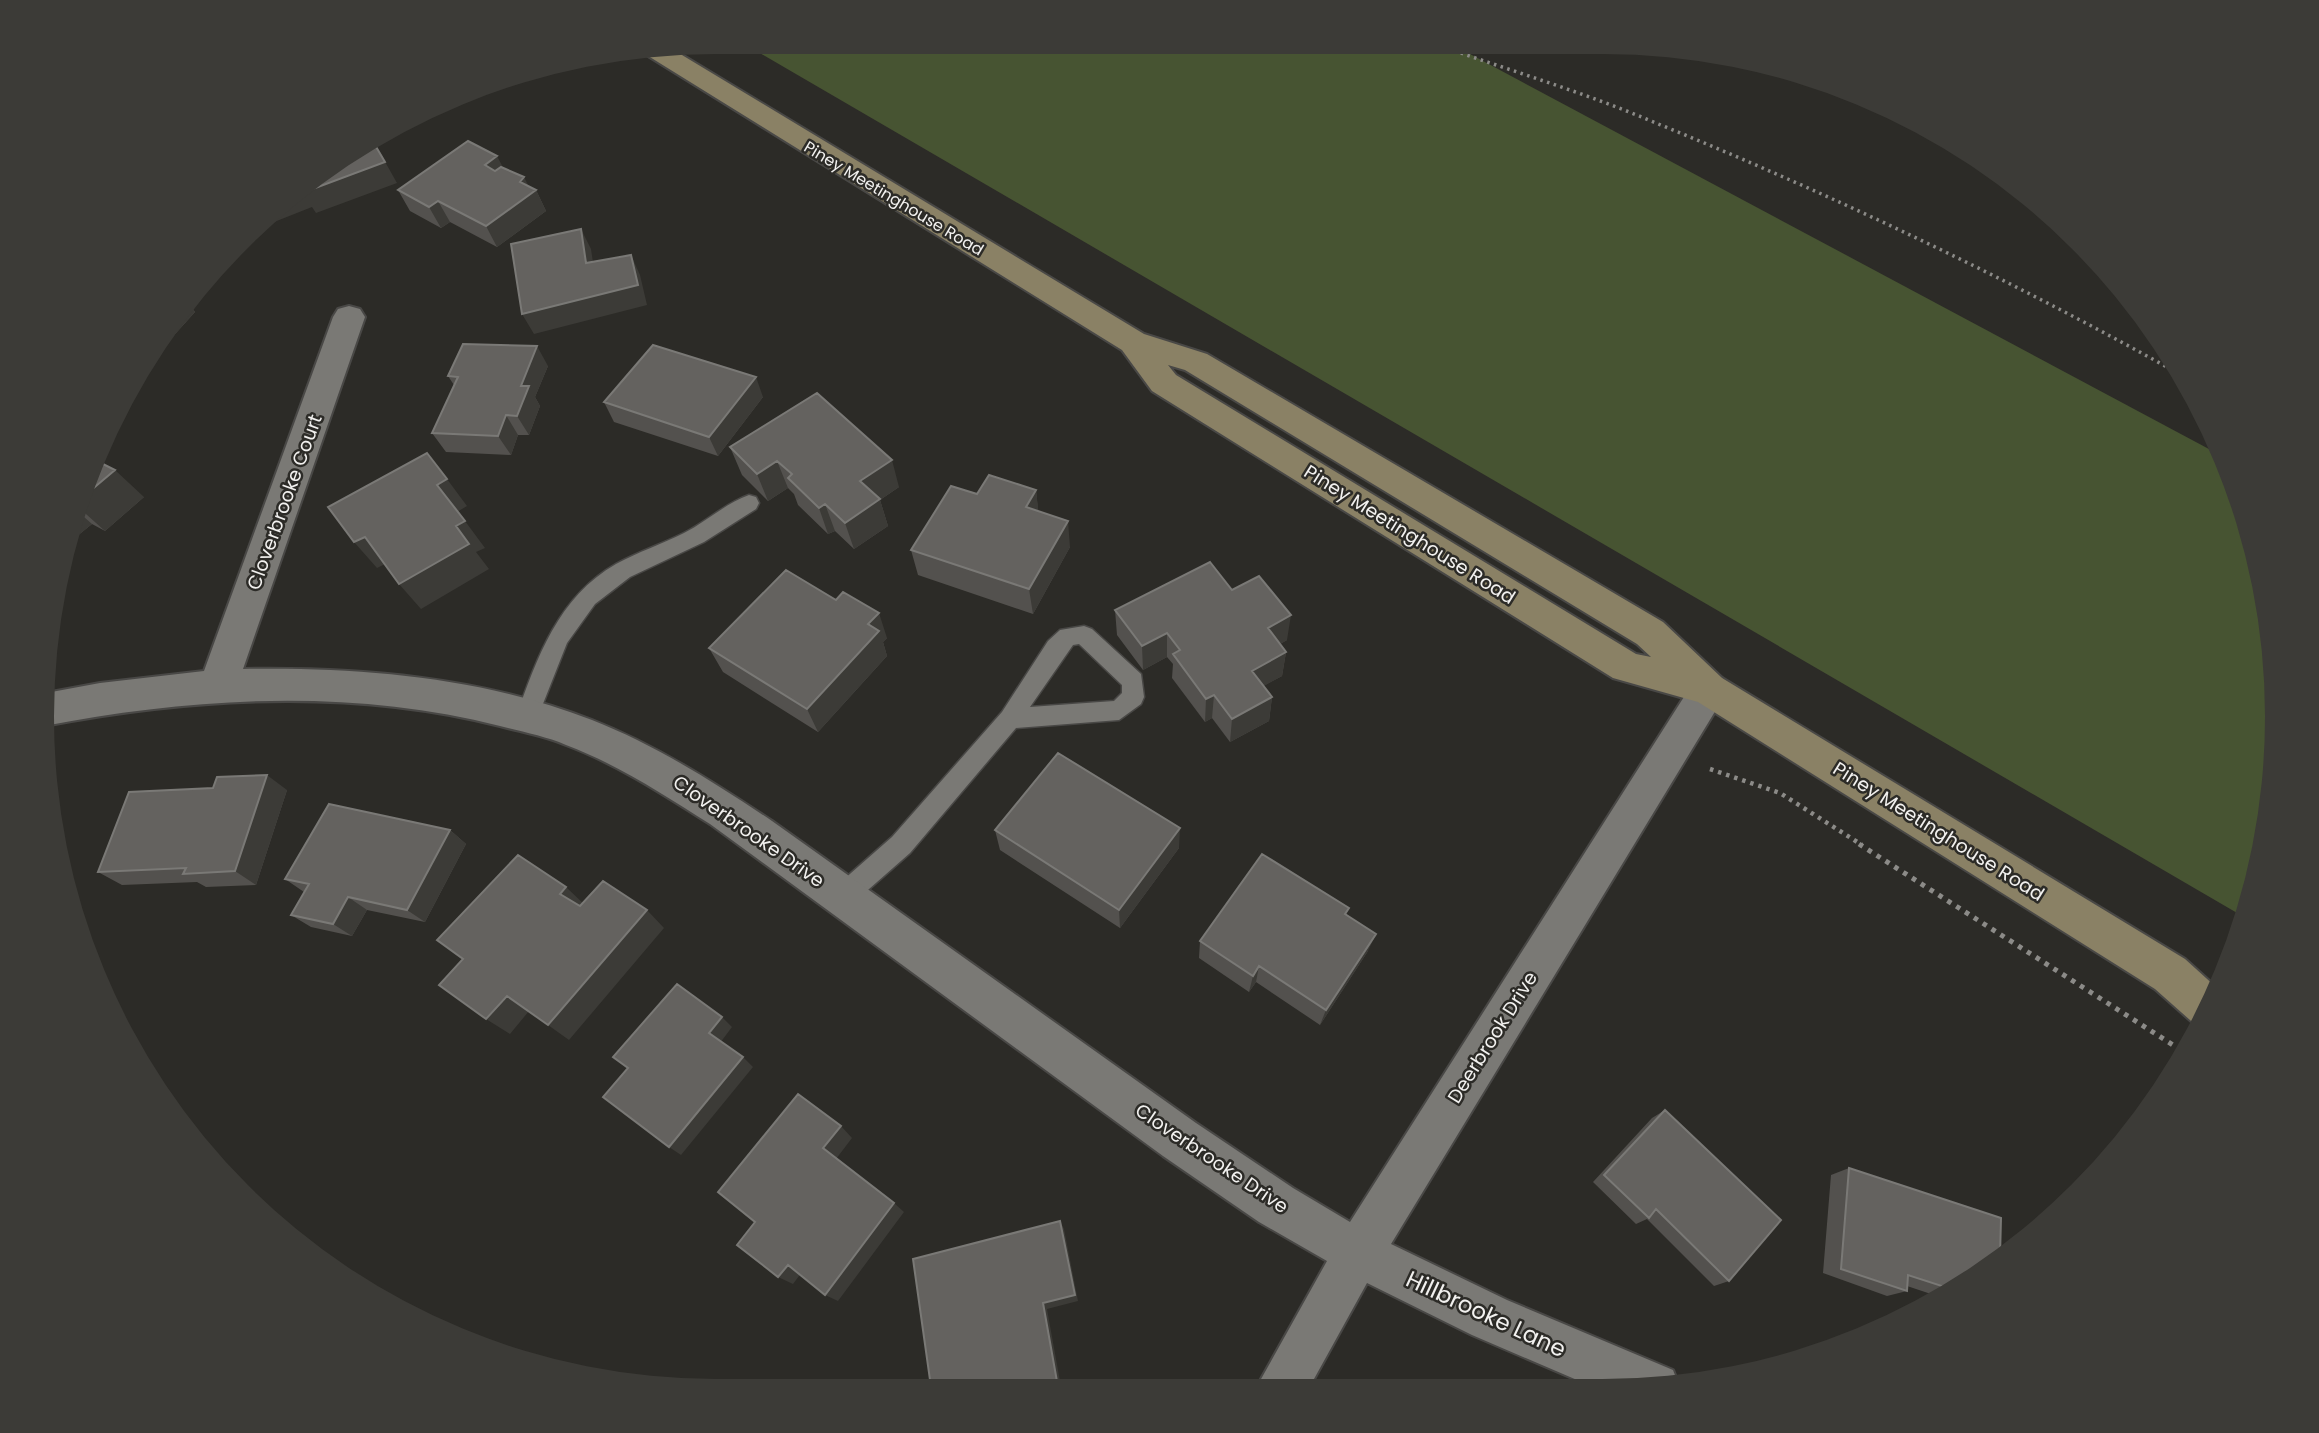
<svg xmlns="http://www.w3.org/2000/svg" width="2319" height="1433" viewBox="0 0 2319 1433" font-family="Poppins,sans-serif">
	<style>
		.green { fill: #475432 }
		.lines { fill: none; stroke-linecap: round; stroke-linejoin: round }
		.service-casing { stroke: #494846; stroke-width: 3 }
		.minor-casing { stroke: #494846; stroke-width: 4 }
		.secondary-casing { stroke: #494846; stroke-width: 4 }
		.path-far2 { stroke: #8c8b88; stroke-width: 3.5; stroke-dasharray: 2.5 4.5; stroke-linecap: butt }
		.path-far1 { stroke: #8c8b88; stroke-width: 4.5; stroke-dasharray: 3.5 5; stroke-linecap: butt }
		.path { stroke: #8c8b88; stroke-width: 5; stroke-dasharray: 4.5 6; stroke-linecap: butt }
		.service { fill: #7a7975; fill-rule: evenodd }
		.minor { fill: #7a7975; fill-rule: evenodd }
		.secondary { fill: #8a8165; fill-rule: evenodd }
		.wall { fill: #53514e }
		.shaded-wall { fill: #3c3b37 }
		.building { fill: #64625f; stroke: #7a7976; stroke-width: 2 }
		.labels { text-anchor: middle; stroke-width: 5; stroke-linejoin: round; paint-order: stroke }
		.far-street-label { font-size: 16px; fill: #f2f1ef; stroke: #2c2b27 }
		.street-label { font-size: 19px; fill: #f2f1ef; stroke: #2c2b27 }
		.near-street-label { font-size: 23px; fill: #f2f1ef; stroke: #2c2b27 }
	</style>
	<rect width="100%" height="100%" fill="#2c2b27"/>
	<path class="green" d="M 741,42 L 1455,46 L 2222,456 L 2241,499 L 2271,628 L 2276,760 L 2254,891 L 2244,917 Z"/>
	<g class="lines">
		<g class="service-casing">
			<path id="service" d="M 749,495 L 756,497 L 759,503 L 756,509 L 704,542 L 630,577 L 595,604 L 567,643 L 535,724 L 527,727 L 519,724 L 516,717 C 537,658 558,597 616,564 C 638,552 662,544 684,533 C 706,522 726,503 749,495 Z
				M 1084,626 L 1092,629 L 1141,674 L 1144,697 L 1141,704 L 1119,720 L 1016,728 L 910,853 L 852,904 L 843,908 L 834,904 L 831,896 L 834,888 L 892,837 L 1002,712 L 1048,641 L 1060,630 ZM 1079,644 L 1122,685 L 1122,693 L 1114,701 L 1030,707 L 1073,645 Z"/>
		</g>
		<g class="minor-casing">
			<path id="minor" d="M 349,306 L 360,309 L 365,317 L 243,669 C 360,667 482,677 592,720 C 656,745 715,783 772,821 L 1196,1123 L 1293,1188 L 1350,1222 L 1696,678 L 1709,673 L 1722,678 L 1728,689 L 1722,700 L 1391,1244 L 1507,1300 L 1673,1370 L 1678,1383 L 1647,1390 L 1598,1389 L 1472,1335 L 1367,1283 L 1309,1388 L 1256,1388 L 1327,1261 L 1259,1222 L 1163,1156 L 710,824 C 664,795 617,764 566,745 C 545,736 522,732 500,726 C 351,688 194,697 44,726 L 46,693 L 100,683 L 204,671 L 333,317 L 338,309 Z"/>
		</g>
		<g class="secondary-casing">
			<path id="secondary" d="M 672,49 L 1144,334 L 1207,354 L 1663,622 L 1722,678 L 2185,959 L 2217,988 L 2199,1028 L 2155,989 L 1698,702 L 1613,678 L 1152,391 L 1122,350 L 645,54 ZM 1168,365 L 1185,370 L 1637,644 L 1651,657 L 1636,654 L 1176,375 Z"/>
		</g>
		<path class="path-far2" d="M 1441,46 C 1511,71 1583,92 1651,121 C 1833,195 2012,280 2183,376"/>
		<path class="path-far1" d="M 2180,374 L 2184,376
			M 1710,769 L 1780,793 L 1862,845"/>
		<path class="path" d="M 1859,844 L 2184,1052"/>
		<use href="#service" class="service"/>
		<use href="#minor" class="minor"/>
		<use href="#secondary" class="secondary"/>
	</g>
	<path class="wall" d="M 503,168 L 529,187 L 536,190 L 546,211 L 497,247 L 450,222 L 441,228 L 410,211 L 398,190 Z
		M 190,305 L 195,312 L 167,343 L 157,341 Z
		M 548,366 L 535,397 L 540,406 L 529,435 L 518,435 L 511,455 L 446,452 L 432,433 L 454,385 L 448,376 Z
		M 763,397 L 718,456 L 614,422 L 604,402 Z
		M 730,447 L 899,487 L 880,500 L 888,526 L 854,549 L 835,531 L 828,534 L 798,505 L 794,494 L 788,488 L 768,501 L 742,475 Z
		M 1036,490 L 1038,511 L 1070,547 L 1033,614 L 918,575 L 911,550 Z
		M 144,497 L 105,531 L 92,524 L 71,541 L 78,500 Z
		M 1232,590 L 1287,640 L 1280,644 L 1286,652 L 1282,676 L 1263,686 L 1272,697 L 1269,721 L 1230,742 L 1212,718 L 1205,722 L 1172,678 L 1173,664 L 1167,657 L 1143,670 L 1117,635 L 1115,610 Z
		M 887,638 L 883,642 L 887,656 L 818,732 L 723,672 L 709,648 Z
		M 287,790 L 256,885 L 206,887 L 197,882 L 122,885 L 98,872 Z
		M 450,830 L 466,844 L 425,922 L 367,910 L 352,936 L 311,927 L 291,915 L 304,892 L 285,879 Z
		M 995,830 L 1179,848 L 1120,928 L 1000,850 Z
		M 1349,908 L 1346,915 L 1368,951 L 1320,1025 L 1256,982 L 1249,992 L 1199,958 L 1200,941 Z
		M 1665,1110 L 1729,1281 L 1714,1286 L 1647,1219 L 1636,1224 L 1593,1182 L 1652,1118 Z
		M 1849,1168 L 2000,1257 L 1943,1298 L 1907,1286 L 1907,1291 L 1887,1296 L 1823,1273 L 1831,1175 Z"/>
	<path class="shaded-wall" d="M 375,144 L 397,183 L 316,213 L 312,207 L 264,226 L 300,188 Z
		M 497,156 L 508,177 L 485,165 Z
		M 524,177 L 532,193 L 536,190 L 546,211 L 497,247 L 486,226 Z
		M 438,201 L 450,222 L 441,228 L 429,207 Z
		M 581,229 L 591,249 L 596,283 L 586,263 Z
		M 631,255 L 640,275 L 647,305 L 534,334 L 522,314 Z
		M 190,305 L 195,312 L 167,343 L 161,336 Z
		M 537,346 L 548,366 L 535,397 L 540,406 L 529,435 L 517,416 L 521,386 Z
		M 756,377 L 763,397 L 718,456 L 709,437 Z
		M 506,415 L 518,435 L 511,455 L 498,436 Z
		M 892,460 L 899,487 L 880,500 L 888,526 L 854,549 L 845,523 L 860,481 Z
		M 777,461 L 788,488 L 768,501 L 757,474 Z
		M 115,470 L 144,497 L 105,531 L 77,506 L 77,502 Z
		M 447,479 L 467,506 L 457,512 L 437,485 Z
		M 1036,490 L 1039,516 L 1026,507 Z
		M 825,504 L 835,531 L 828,534 L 819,508 Z
		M 76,510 L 92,524 L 71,541 Z
		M 465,521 L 485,548 L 476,552 L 489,569 L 421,609 L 399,584 L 456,526 Z
		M 1068,521 L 1070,547 L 1033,614 L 1029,589 Z
		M 365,537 L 387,563 L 377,568 L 354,542 Z
		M 879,613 L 887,638 L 883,642 L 887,656 L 818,732 L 807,709 L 868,624 Z
		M 1291,615 L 1287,640 L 1265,653 L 1268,628 Z
		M 1167,633 L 1167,657 L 1143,670 L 1142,646 Z
		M 1286,652 L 1282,676 L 1249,694 L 1252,671 Z
		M 1214,695 L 1212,718 L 1205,722 L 1206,699 Z
		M 1272,697 L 1269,721 L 1230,742 L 1232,719 Z
		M 267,775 L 287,790 L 256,885 L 235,871 Z
		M 1180,828 L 1179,848 L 1120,928 L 1119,910 Z
		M 450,830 L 466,844 L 425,922 L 407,910 Z
		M 566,887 L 586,906 L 580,912 L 560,894 Z
		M 348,897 L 367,910 L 352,936 L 333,924 Z
		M 647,910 L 664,928 L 569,1040 L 548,1025 Z
		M 1376,934 L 1368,951 L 1320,1025 L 1326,1010 Z
		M 1259,966 L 1256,982 L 1249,992 L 1253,976 Z
		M 507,996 L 529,1011 L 510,1034 L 486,1019 Z
		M 722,1017 L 732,1027 L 720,1043 L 709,1033 Z
		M 743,1057 L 753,1067 L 681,1155 L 669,1147 Z
		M 841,1126 L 852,1138 L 836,1159 L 823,1148 Z
		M 894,1203 L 904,1212 L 838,1301 L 825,1295 Z
		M 1060,1221 L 1064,1229 L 1078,1301 L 1047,1309 L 1061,1387 L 1058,1387 L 1043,1303 Z
		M 788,1265 L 802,1272 L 793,1284 L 778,1277 Z"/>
	<path class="building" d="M 468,141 L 497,156 L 485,165 L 495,171 L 501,167 L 524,177 L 520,182 L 536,190 L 486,226 L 438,201 L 429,207 L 398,190 Z
		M 375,145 L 385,162 L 302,193 L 300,188 L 306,181 Z
		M 581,229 L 586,263 L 631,255 L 638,285 L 522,314 L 511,244 Z
		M 463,344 L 537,346 L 521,386 L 529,386 L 517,416 L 506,415 L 498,436 L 432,433 L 458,377 L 448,376 Z
		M 653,345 L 756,377 L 709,437 L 604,402 Z
		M 817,393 L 892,460 L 860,481 L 880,499 L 845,523 L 825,504 L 819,508 L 788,478 L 792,474 L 777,461 L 757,474 L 730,447 Z
		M 427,453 L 447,479 L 437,485 L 465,521 L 456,526 L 469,544 L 399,584 L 365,537 L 354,542 L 328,507 Z
		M 97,461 L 115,470 L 77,502 L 78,500 Z
		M 989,475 L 1036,490 L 1026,507 L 1068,521 L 1029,589 L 911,550 L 951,486 L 977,494 Z
		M 1210,562 L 1232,590 L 1259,576 L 1291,615 L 1268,628 L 1286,652 L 1252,671 L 1272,697 L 1232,719 L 1214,695 L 1206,699 L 1173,654 L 1180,650 L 1167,633 L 1142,646 L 1115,610 Z
		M 786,570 L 836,600 L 843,592 L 879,613 L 868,624 L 879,631 L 807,709 L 709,648 Z
		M 1058,753 L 1180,828 L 1119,910 L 995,830 Z
		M 267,775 L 235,871 L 183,874 L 186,868 L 98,872 L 129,792 L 213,788 L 217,777 Z
		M 329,804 L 450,830 L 407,910 L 348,897 L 333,924 L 291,915 L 309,884 L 285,879 Z
		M 1262,854 L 1349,908 L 1345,914 L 1376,934 L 1326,1010 L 1259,966 L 1253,976 L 1200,941 Z
		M 518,855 L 566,887 L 560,894 L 580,906 L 603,881 L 647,910 L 548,1025 L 507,996 L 486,1019 L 439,985 L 463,959 L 437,940 Z
		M 677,984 L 722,1017 L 709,1033 L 743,1057 L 669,1147 L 603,1097 L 628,1068 L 613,1057 Z
		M 798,1094 L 841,1126 L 823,1148 L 894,1203 L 825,1295 L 788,1265 L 778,1277 L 737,1245 L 755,1222 L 718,1192 Z
		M 1665,1110 L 1781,1220 L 1729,1281 L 1656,1209 L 1649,1218 L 1604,1175 Z
		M 1849,1168 L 2001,1218 L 2000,1257 L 1954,1290 L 1908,1275 L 1907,1291 L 1841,1269 Z
		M 1060,1221 L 1075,1295 L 1043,1303 L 1058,1387 L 931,1387 L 913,1259 Z"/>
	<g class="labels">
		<g class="far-street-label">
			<text transform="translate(894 198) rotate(31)" y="6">Piney Meetinghouse Road</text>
		</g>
		<g class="street-label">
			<text transform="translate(284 502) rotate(-70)" y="7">Cloverbrooke Court</text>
			<text transform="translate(1410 534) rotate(32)" y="7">Piney Meetinghouse Road</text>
			<text transform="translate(749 831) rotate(35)" y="7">Cloverbrooke Drive</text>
			<text transform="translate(1939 831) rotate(32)" y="7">Piney Meetinghouse Road</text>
			<text transform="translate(1492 1037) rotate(-58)" y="7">Deerbrook Drive</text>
			<text transform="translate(1212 1158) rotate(34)" y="7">Cloverbrooke Drive</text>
		</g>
		<g class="near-street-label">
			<text transform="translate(1486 1314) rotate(25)" y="8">Hillbrooke Lane</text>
		</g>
	</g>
	<path d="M0 0H2319V1433H0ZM716 54H1603A662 662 0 0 1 2265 716V717A662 662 0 0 1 1603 1379H716A662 662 0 0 1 54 717V716A662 662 0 0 1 716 54Z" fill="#3c3b37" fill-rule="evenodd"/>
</svg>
